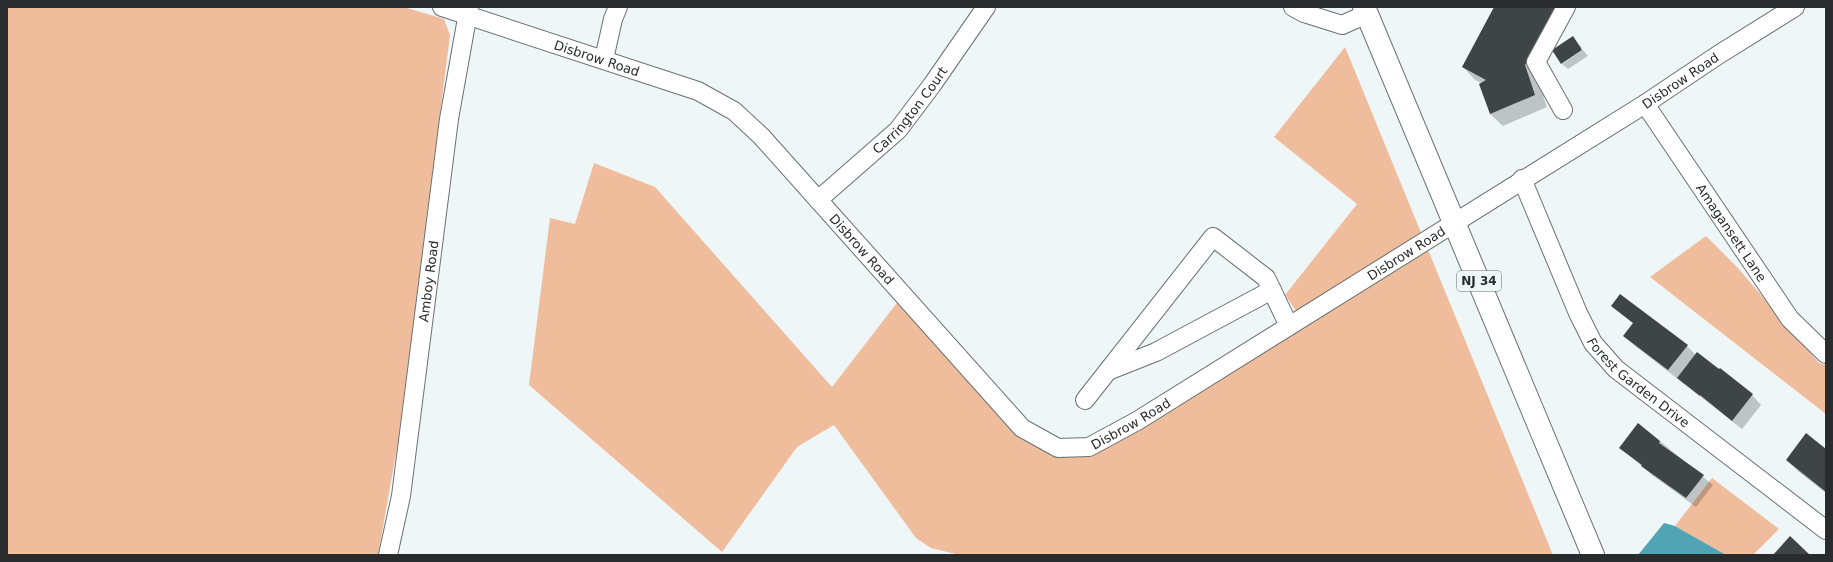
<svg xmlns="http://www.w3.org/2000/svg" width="1833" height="562" viewBox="0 0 1833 562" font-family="'DejaVu Sans',sans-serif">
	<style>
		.green { fill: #f0bd9c }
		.water { fill: #51a4b4 }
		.shadow { fill: #0003 }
		.building { fill: #3f4547 }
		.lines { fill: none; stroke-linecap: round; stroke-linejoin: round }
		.minor-casing { stroke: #6a7071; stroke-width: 20 }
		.major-casing { stroke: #6a7071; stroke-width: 24 }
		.minor { stroke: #fff; stroke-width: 18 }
		.major { stroke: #fff; stroke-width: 22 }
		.labels { text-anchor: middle; stroke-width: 4; stroke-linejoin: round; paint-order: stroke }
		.shield { fill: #eef6f7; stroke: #646869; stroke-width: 1 }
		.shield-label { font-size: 12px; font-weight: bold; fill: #292b2c }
		.street-label { font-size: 13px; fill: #292b2c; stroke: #eef6f7 }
	</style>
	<rect width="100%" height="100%" fill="#eef6f7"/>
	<path class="green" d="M 7,7 L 404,7 L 444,19 L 450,35 L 398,442 L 378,555 L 7,555 Z
		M 1345,47 L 1553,555 L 960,555 L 931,548 L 916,538 L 834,425 L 797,447 L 722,552 L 529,385 L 550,218 L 575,224 L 594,163 L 655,187 L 832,387 L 903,295 L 1052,447 L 1107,433 L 1301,318 L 1285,295 L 1357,204 L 1274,137 Z
		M 1706,236 L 1738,268 L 1819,363 L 1826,365 L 1826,414 L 1650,277 Z
		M 1712,478 L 1779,529 L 1753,555 L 1726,555 L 1675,526 Z"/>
	<path class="water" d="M 1664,523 L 1675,526 L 1726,555 L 1638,555 Z"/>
	<path class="shadow" d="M 1495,7 L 1574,7 L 1537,78 L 1547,107 L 1503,126 L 1490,114 L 1482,83 L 1475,80 L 1463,67 Z
		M 1573,37 L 1582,48 L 1561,62 Z
		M 1583,50 L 1588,56 L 1568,69 L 1562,64 Z
		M 1612,306 L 1687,346 L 1696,355 L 1752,395 L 1761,405 L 1742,429 L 1634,345 L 1625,336 L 1634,324 Z
		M 1660,441 L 1713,485 L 1696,507 L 1652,475 L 1621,448 Z
		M 1826,451 L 1826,493 L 1799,472 L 1787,460 Z"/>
	<path class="building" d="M 1494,7 L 1555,7 L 1525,65 L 1535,95 L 1490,114 L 1479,84 L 1486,80 L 1462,67 Z
		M 1573,36 L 1582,50 L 1561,64 L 1552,50 Z
		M 1620,294 L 1688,345 L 1668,370 L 1623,336 L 1633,323 L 1611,306 Z
		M 1697,352 L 1719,369 L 1720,368 L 1753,394 L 1732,421 L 1700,395 L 1700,396 L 1677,378 Z
		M 1638,423 L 1660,441 L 1659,443 L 1704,475 L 1686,498 L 1641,466 L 1642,465 L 1619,448 Z
		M 1806,433 L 1826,449 L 1826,492 L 1786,460 Z
		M 1790,536 L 1810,555 L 1773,555 Z"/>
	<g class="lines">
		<g class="minor-casing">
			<g id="minor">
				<path id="s1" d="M 442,7 L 698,91 L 734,111 L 761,136 L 1022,428 L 1058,448 L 1089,447 L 1137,421 L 1645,104 L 1718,55 L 1795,7"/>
				<path d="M 1293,7 L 1304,13 L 1342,25 L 1367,14"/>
				<path d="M 604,59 L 613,19 L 618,7"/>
				<path id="s2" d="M 1645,104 L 1790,319 L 1826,354"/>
				<path d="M 1563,110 L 1536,62 L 1566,7"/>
				<path id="s3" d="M 1522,179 L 1578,313 L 1593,343 L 1616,369 L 1826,530"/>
				<path id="s4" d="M 818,200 L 898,130 L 932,85 L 986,7"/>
				<path d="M 1108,371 L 1156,352 L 1272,290"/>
				<path d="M 1085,400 L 1213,237 L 1266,278 L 1289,326"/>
				<path id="s5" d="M 388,555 L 401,496 L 449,119 L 469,7"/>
			</g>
		</g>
		<g class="major-casing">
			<path id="major" d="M 1364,7 L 1593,555"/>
		</g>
		<use href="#minor" class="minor"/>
		<use href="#major" class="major"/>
	</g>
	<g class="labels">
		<rect class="shield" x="1457" y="271" width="44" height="20" rx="3"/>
		<g class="shield-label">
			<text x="1479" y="285">NJ 34</text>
		</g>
		<g class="street-label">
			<text dy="5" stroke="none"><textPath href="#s1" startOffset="163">Disbrow Road</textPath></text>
			<text dy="5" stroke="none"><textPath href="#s1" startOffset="1507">Disbrow Road</textPath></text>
			<text dy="5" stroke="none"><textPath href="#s4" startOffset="129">Carrington Court</textPath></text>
			<text dy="5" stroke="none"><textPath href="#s2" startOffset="155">Amagansett Lane</textPath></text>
			<text dy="5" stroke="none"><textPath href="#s1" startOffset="499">Disbrow Road</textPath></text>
			<text dy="5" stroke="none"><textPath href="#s1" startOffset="1183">Disbrow Road</textPath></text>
			<text dy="5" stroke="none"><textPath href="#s5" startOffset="277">Amboy Road</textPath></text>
			<text dy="5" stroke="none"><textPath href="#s3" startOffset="239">Forest Garden Drive</textPath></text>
			<text dy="5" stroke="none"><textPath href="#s1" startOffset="859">Disbrow Road</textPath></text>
		</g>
	</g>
	<rect width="1833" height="562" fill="none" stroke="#292b2c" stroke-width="16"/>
</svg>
